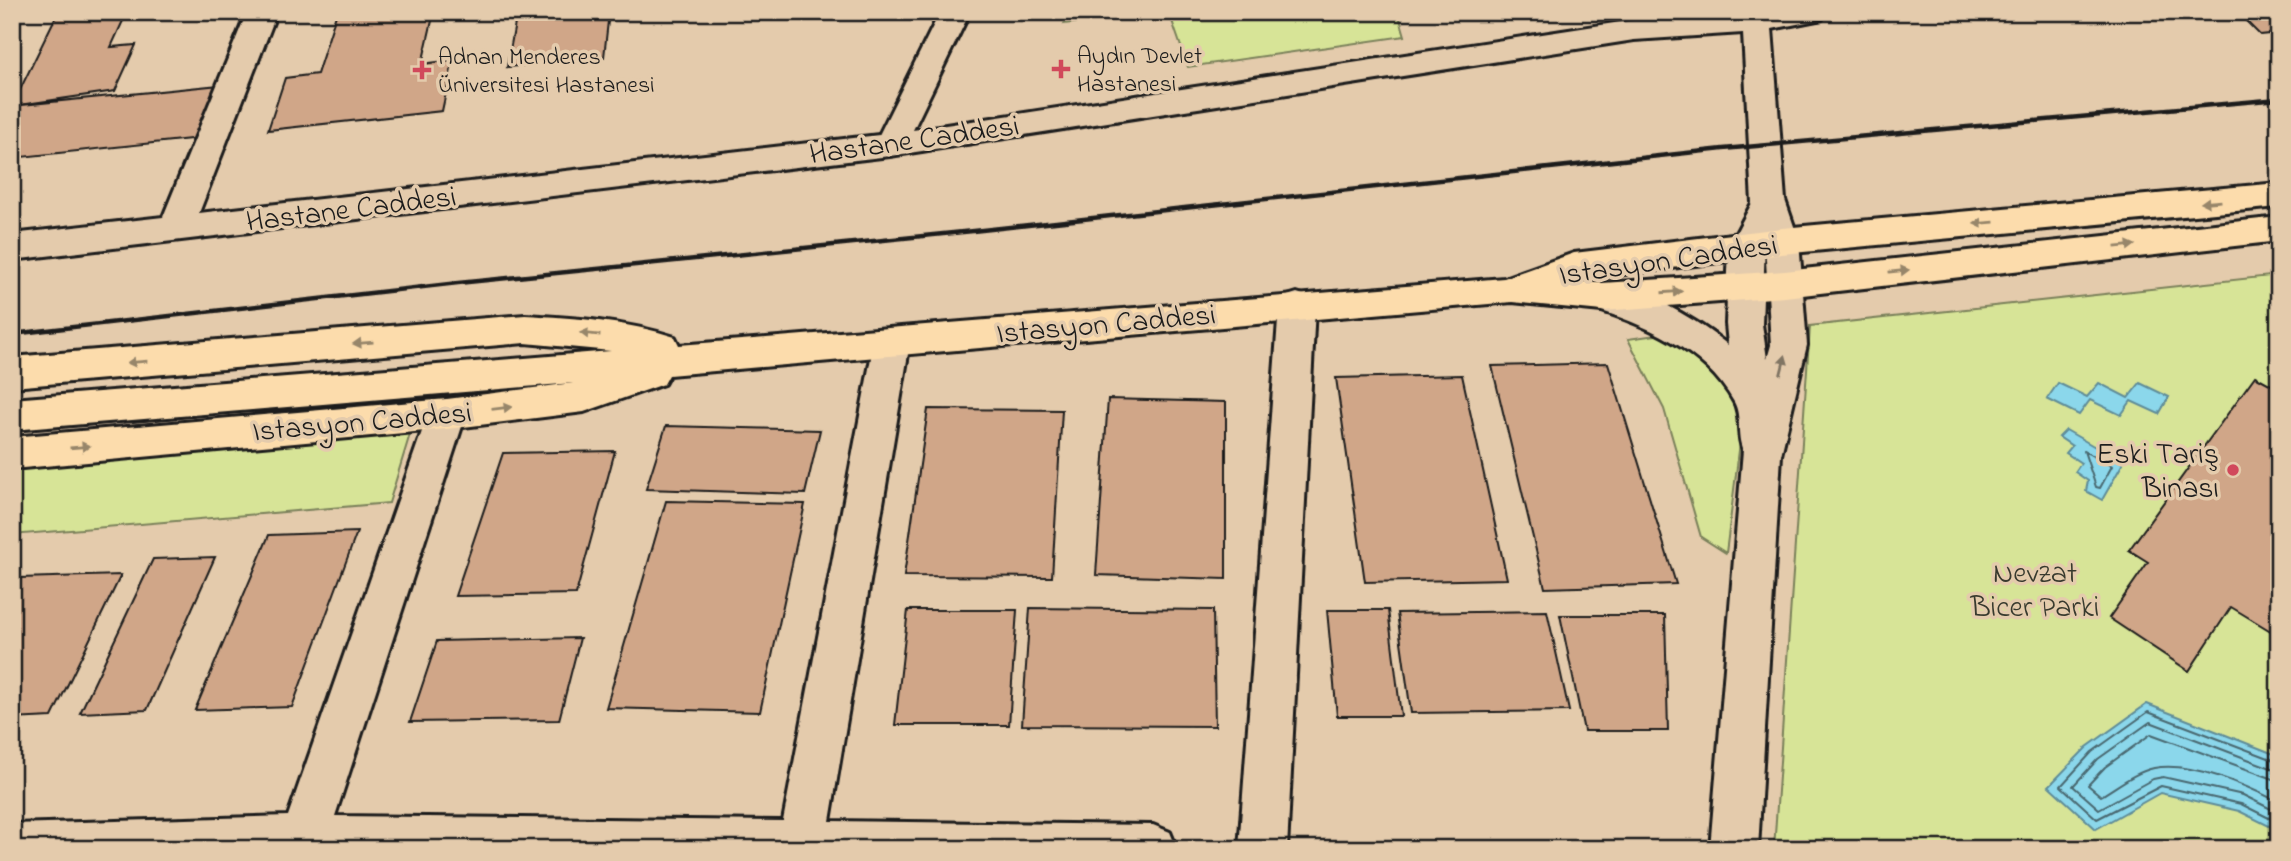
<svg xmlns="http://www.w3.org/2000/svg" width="2291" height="861" viewBox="0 0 2291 861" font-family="'Indie Flower',sans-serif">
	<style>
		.green { fill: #d7e497; stroke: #7a805a; stroke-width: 2 }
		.water { fill: #8bd7eb; stroke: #5f8c98; stroke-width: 2 }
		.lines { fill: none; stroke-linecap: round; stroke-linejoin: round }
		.shore { stroke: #48676f; stroke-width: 2 }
		.building { fill: #d0a688; stroke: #1c1c1c; stroke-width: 2 }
		.minor-casing { stroke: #1c1c1c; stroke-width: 6 }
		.major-casing { stroke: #1c1c1c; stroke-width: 6 }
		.minor { fill: #e4cbac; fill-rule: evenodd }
		.major { fill: #fcdcac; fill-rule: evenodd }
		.rail { stroke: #1c1c1c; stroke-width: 4.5 }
		.oneway { fill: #97866b }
		.oneway2 { fill: #807464 }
		.poi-dot { fill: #d1495b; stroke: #e4cbac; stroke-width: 2.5 }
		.labels { text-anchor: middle; stroke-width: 7; stroke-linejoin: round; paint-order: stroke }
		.far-poi-label { font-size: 24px; fill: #1c1c1c; stroke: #e4cbac; text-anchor: start }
		.street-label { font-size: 30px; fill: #1c1c1c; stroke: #e4cbac }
		.poi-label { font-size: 30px; fill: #1c1c1c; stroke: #e4cbac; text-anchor: end }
		.park-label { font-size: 30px; fill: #383a2e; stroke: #e4cbac }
	</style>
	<rect width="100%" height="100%" fill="#e4cbac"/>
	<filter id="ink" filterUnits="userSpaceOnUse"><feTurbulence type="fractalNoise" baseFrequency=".0143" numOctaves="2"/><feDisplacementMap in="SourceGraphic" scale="14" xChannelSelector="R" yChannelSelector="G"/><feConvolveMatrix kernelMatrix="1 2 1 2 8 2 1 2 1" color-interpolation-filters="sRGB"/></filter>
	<g filter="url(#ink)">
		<path class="green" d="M 1070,12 L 1157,12 L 1064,24 Z
			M 1169,12 L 1398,12 L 1405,36 L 1188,67 Z
			M 2279,275 L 2279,849 L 1774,849 L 1810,326 Z
			M 1670,333 L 1729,377 L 1743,419 L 1726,553 L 1701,537 L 1664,409 L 1628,339 Z
			M 410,434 L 389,503 L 12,535 L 12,466 Z"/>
		<path class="water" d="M 2058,383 L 2087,397 L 2099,383 L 2128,398 L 2140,383 L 2169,397 L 2159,414 L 2131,401 L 2121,415 L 2090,400 L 2079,415 L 2047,399 Z
			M 2066,430 L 2123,463 L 2102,500 L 2086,491 L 2088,481 L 2075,472 L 2081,463 L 2066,453 L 2072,446 L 2059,437 Z
			M 2147,704 L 2279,756 L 2279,831 L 2239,811 L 2160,793 L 2096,829 L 2049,786 L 2087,747 Z"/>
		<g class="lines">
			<path class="shore" d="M 2084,451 L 2112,466 L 2100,488 L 2096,487 Z
				M 2279,762 L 2148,712 L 2092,752 L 2061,786 L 2097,819 L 2161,786 L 2241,804 L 2279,823
				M 2279,771 L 2150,722 L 2098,759 L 2073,786 L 2099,809 L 2153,779 L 2163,777 L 2243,795 L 2279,813
				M 2279,781 L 2151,734 L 2105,767 L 2088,785 L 2101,796 C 2118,786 2135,772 2154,768 C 2190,761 2247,786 2279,802"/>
		</g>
		<path class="building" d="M 58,12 L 127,12 L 111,47 L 136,45 L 115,91 L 12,106 Z
			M 337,12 L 434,12 L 422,64 L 453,60 L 442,111 L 268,130 L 285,78 L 317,74 Z
			M 517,12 L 609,12 L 604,57 L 507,67 Z
			M 2237,12 L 2279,12 L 2279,33 L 2260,35 Z
			M 220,85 L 200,138 L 12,158 L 12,106 Z
			M 1608,363 L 1676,584 L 1545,588 L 1492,366 Z
			M 1462,375 L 1507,579 L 1365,582 L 1336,378 Z
			M 2255,376 L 2279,389 L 2279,636 L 2231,607 L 2189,671 L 2109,618 L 2148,562 L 2129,550 Z
			M 1108,399 L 1226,402 L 1226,579 L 1096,575 Z
			M 928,409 L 1062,410 L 1052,577 L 904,576 Z
			M 666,426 L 820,430 L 805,494 L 646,489 Z
			M 615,451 L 576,594 L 455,596 L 503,453 Z
			M 666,501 L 805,504 L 760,712 L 606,708 Z
			M 357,532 L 292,707 L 195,710 L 269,535 Z
			M 215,557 L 147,710 L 80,713 L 153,559 Z
			M 121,575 L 52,717 L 12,719 L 12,590 L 19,578 Z
			M 1030,608 L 1213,610 L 1215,726 L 1022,725 Z
			M 908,610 L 1017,610 L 1009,725 L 895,725 Z
			M 1327,610 L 1388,610 L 1401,716 L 1337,716 Z
			M 1547,611 L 1569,711 L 1411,713 L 1397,613 Z
			M 1560,615 L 1665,615 L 1668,731 L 1584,731 Z
			M 580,638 L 559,720 L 410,722 L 437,641 Z"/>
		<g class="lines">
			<g class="minor-casing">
				<path id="minor" d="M 247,12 L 277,12 L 199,213 L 879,135 L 940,12 L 970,12 L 913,130 L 1634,20 L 1745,12 L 1827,12 L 1822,19 L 1772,29 L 1785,200 L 1799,241 L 1807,345 L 1781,455 L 1758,849 L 1710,849 L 1743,450 C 1736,435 1742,416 1734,402 C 1705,349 1644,324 1589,307 L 1584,297 L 1589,287 C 1627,276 1699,321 1728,345 L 1726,324 L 1729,246 L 1752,203 L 1743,33 L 1634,40 L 890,156 L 12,260 L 12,234 L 163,217 ZM 1765,243 L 1771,345 L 1767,359 L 1762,324 Z
					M 1297,293 L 1310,297 L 1315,307 L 1287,849 L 1239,849 L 1279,307 L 1284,297 Z
					M 892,328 L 905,332 L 910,342 L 830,821 L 1153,825 L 1170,832 L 1177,849 L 12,849 L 12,824 L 288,816 L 428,414 L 434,403 L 447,399 L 460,403 L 466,414 L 335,816 L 783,821 L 874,342 L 879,332 Z"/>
			</g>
			<g class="major-casing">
				<path id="major" d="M 2279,183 L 2279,207 L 1782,254 L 1569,281 L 1602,283 L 1785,271 L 2279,217 L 2279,241 L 1785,297 L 1602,311 L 1512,302 L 669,375 L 664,384 L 584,412 L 447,429 L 12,469 L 12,437 L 447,399 L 573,383 L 12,430 L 12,399 L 611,351 L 525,343 L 12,387 L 12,357 L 525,315 C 576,318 626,321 675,337 L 679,345 L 1504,278 L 1574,253 L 1782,228 Z"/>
			</g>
			<use href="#minor" class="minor"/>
			<use href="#major" class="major"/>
			<path class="rail" d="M 12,334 L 458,283 L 973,231 L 1723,149 L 2279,99"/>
		</g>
		<defs><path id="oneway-solid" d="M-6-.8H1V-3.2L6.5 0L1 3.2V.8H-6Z" transform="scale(1.75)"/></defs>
		<g class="oneway">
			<use href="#oneway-solid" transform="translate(2211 202) rotate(175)"/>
			<use href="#oneway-solid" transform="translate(1984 223) rotate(175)"/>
			<use href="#oneway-solid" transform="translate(2125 246) rotate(-6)"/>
			<use href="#oneway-solid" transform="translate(1899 271) rotate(-6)"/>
			<use href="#oneway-solid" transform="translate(1672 292) rotate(-4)"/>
			<use href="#oneway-solid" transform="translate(590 334) rotate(-174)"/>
			<use href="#oneway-solid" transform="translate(363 343) rotate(175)"/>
			<use href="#oneway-solid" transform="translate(137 362) rotate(175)"/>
			<use href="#oneway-solid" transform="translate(502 408) rotate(-7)"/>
			<use href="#oneway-solid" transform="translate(80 447) rotate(-5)"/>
		</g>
		<use class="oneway2" href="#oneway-solid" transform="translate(1783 365) rotate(-76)"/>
	</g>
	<g class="poi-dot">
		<path d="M1057.5 58.5h7v7h7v7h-7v7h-7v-7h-7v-7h7z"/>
		<path d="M418.5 59.5h7v7h7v7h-7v7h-7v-7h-7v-7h7z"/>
		<circle cx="2233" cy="470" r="7"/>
	</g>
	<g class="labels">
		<g class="far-poi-label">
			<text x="1077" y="63">Aydın Devlet<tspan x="1077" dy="28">Hastanesi</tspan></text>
			<text x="438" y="64">Adnan Menderes<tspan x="438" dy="28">Üniversitesi Hastanesi</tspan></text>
		</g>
		<g class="street-label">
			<text transform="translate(914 139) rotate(-8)" y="10">Hastane Caddesi</text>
			<text transform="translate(351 208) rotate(-7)" y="10">Hastane Caddesi</text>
			<text transform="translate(1668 259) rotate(-8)" y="10">Istasyon Caddesi</text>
			<text transform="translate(1106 323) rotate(-5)" y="10">Istasyon Caddesi</text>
			<text transform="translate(362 421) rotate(-5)" y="10">Istasyon Caddesi</text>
		</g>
		<g class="poi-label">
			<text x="2219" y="463">Eski Tariş<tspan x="2219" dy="34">Binası</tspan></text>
		</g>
		<g class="park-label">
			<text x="2035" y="582">Nevzat<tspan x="2035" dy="34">Bicer Parki</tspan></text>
		</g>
	</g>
	<rect width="2291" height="861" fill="none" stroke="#e4cbac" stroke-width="42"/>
	<rect x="21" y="21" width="2249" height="819" fill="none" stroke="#1c1c1c" stroke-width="2.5" filter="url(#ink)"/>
</svg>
